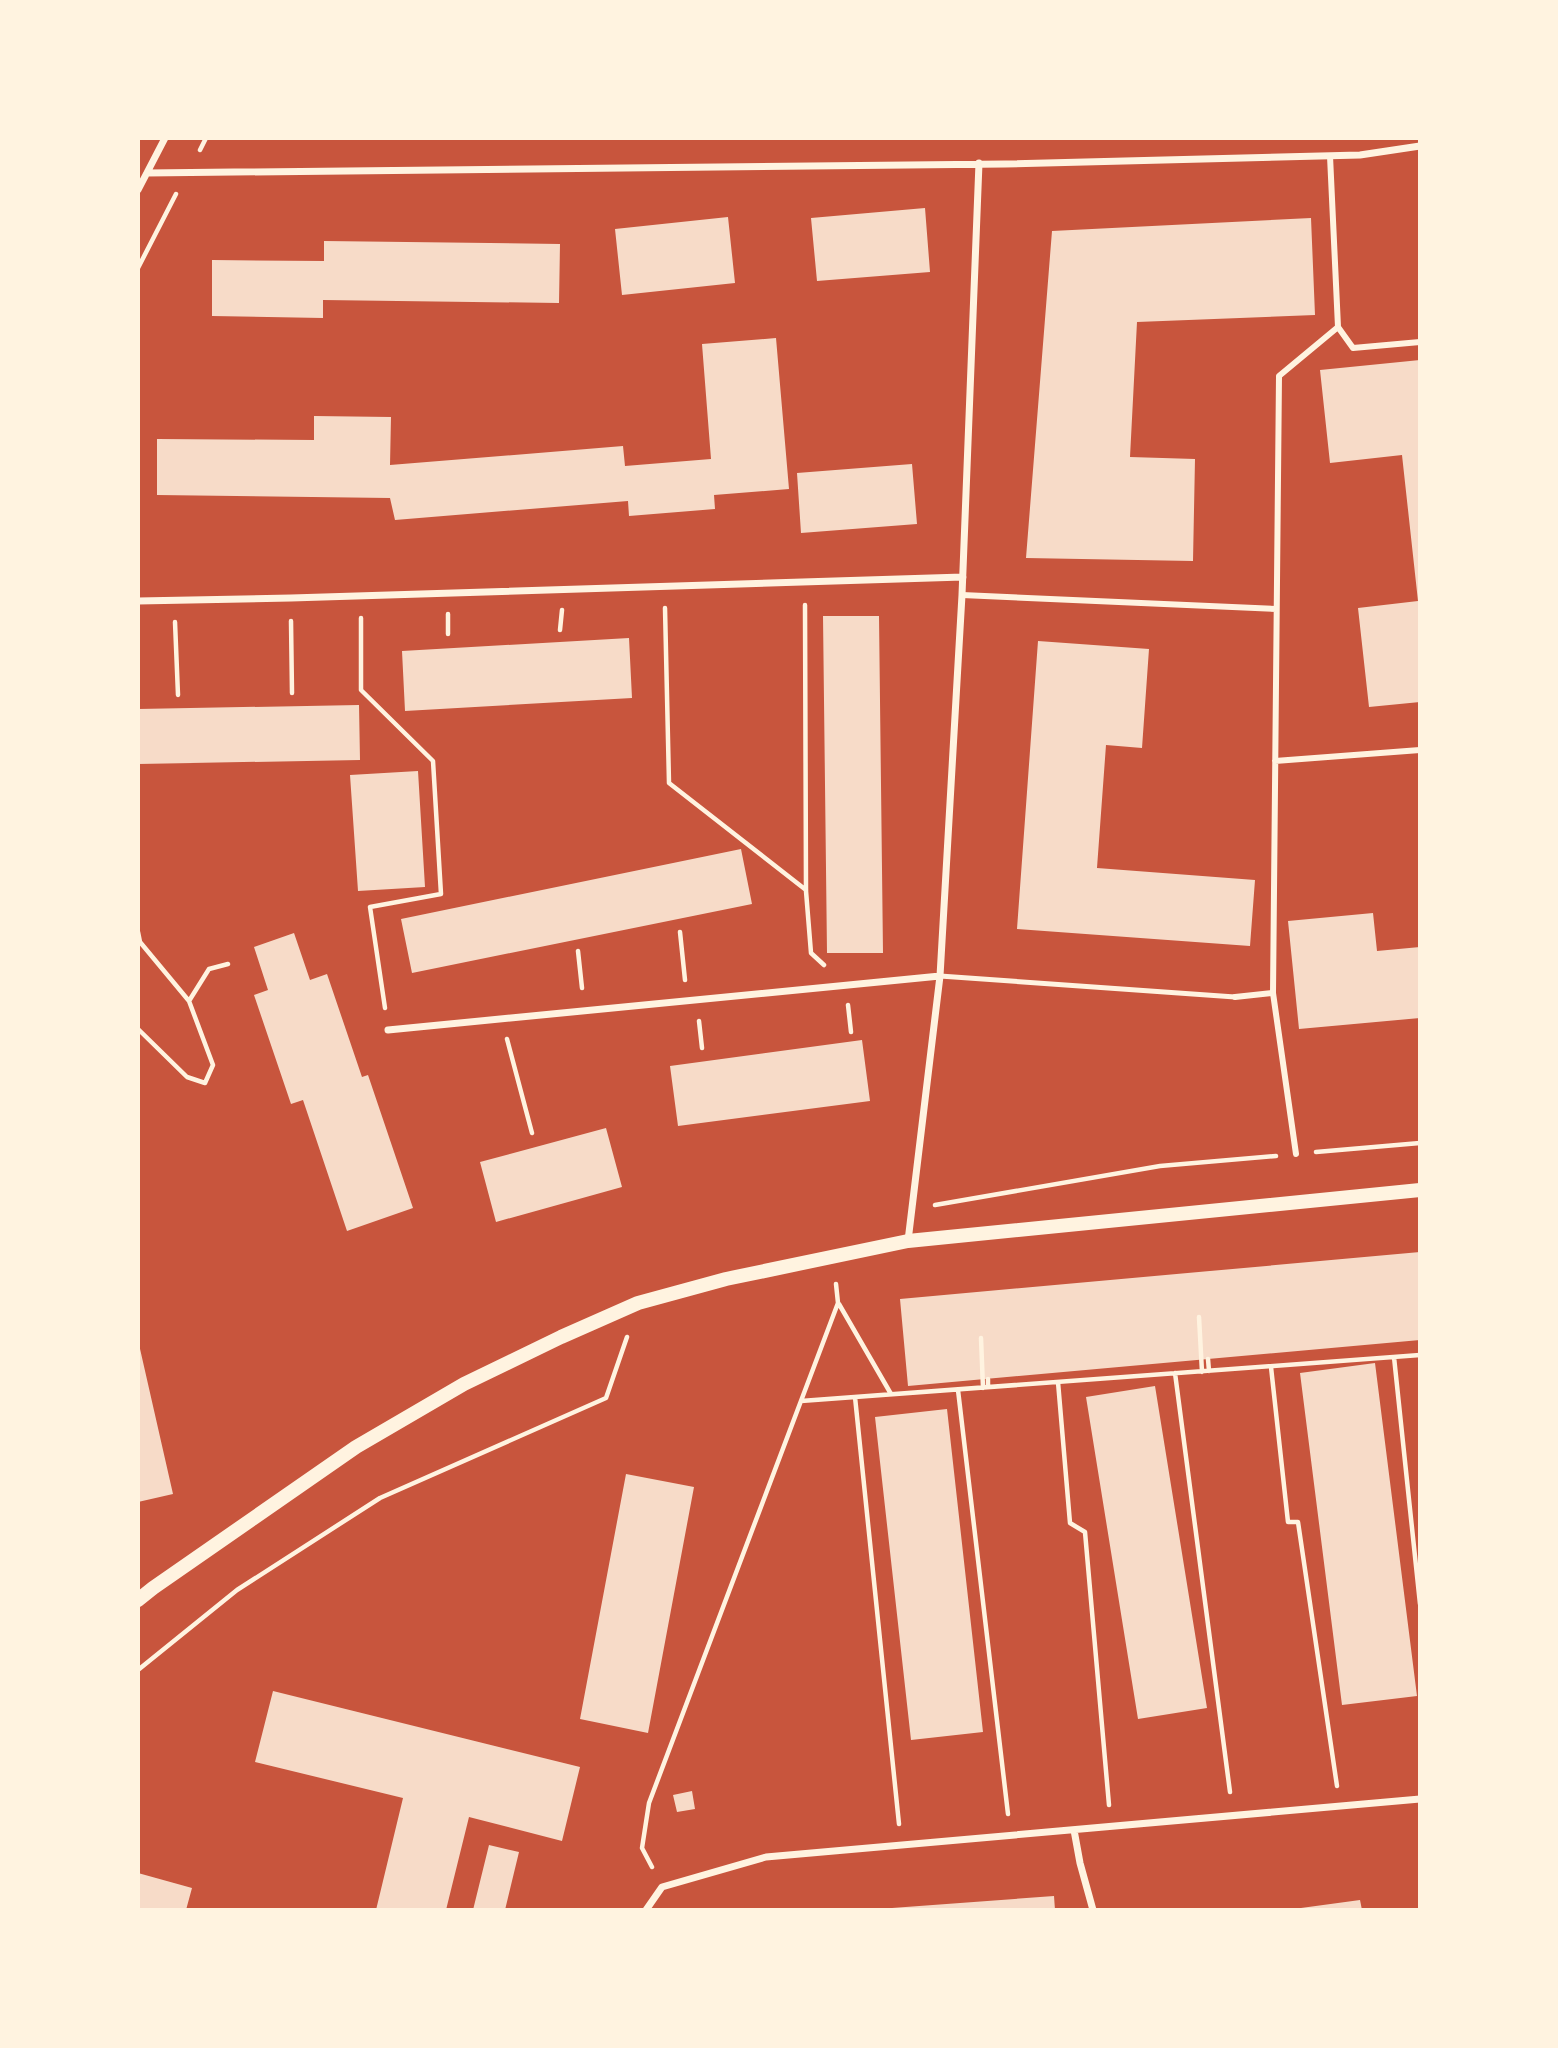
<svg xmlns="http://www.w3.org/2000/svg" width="1558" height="2048" viewBox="0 0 1558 2048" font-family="Figtree,sans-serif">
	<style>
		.building { fill: #f7dbc8 }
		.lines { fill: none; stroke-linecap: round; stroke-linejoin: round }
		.path { stroke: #fff3e0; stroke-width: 4.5 }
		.service { stroke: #fff3e0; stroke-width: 5 }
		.pedestrian { stroke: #fff3e0; stroke-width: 6 }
		.minor { stroke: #fff3e0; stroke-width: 7 }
		.secondary { stroke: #fff3e0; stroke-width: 14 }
	</style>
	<rect width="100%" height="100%" fill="#c8553d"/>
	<path class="building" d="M 925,208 L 930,272 L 817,281 L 811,218 Z
		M 728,217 L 735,283 L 622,295 L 615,229 Z
		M 1311,218 L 1315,315 L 1137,322 L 1130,457 L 1195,459 L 1193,561 L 1026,558 L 1052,231 Z
		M 324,241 L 560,244 L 559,303 L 323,300 L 323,318 L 212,316 L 212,260 L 324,261 Z
		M 776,338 L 789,489 L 714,495 L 715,509 L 629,516 L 628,501 L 395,520 L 390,498 L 157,495 L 157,439 L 314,440 L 314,416 L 391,417 L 390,465 L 623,446 L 625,466 L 711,459 L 702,344 Z
		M 1420,360 L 1420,702 L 1369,707 L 1358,608 L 1418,601 L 1402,455 L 1330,463 L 1320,370 Z
		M 912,464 L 917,524 L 801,533 L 797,473 Z
		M 823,616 L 879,616 L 883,953 L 827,953 Z
		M 629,638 L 632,698 L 405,711 L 402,651 Z
		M 1038,641 L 1149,649 L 1142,748 L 1106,745 L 1097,868 L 1255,880 L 1250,946 L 1017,929 Z
		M 359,705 L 360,760 L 138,764 L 138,709 Z
		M 418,771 L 425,887 L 358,891 L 350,775 Z
		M 741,849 L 752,904 L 412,973 L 401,919 Z
		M 1373,913 L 1377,951 L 1420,947 L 1420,1018 L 1299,1029 L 1288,921 Z
		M 294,933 L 310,980 L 327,974 L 362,1077 L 368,1075 L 413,1208 L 347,1231 L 303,1100 L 291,1104 L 254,995 L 268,990 L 254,947 Z
		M 862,1040 L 870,1101 L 678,1126 L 670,1066 Z
		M 606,1128 L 622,1187 L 496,1222 L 480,1162 Z
		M 1420,1252 L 1420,1340 L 908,1386 L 900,1299 Z
		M 138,1340 L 173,1494 L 138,1502 Z
		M 1375,1363 L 1417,1696 L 1342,1705 L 1300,1373 Z
		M 1155,1386 L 1207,1708 L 1138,1719 L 1086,1397 Z
		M 947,1409 L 983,1732 L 911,1740 L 875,1417 Z
		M 626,1474 L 694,1487 L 648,1733 L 580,1719 Z
		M 273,1691 L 580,1767 L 562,1841 L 469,1817 L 446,1910 L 376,1910 L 403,1798 L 255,1762 Z
		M 692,1791 L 695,1809 L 677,1812 L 673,1795 Z
		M 489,1845 L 519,1852 L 505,1910 L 473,1910 Z
		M 138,1873 L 192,1888 L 186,1910 L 138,1910 Z
		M 1054,1896 L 1055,1910 L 892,1910 L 892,1908 Z
		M 1360,1900 L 1362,1910 L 1301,1910 L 1301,1908 Z"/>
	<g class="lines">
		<path class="path" d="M 200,150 L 206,138
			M 138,268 L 176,194
			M 805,605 L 806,891 L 811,953 L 824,965
			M 665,608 L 669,783 L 806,890
			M 448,614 L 448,634
			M 361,618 L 361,690 L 433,761 L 441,894 L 370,907 L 385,1008
			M 291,621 L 292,693
			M 175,622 L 178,695
			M 560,630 L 562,610
			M 138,932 L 140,942 L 189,1001
			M 680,932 L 685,980
			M 578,951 L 582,988
			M 848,1005 L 851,1032
			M 699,1021 L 702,1048
			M 138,1029 L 187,1077 L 205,1083 L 213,1065 L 189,1001 L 209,969 L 228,964
			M 507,1039 L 532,1133
			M 1316,1152 L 1420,1143
			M 935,1205 L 1160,1166 L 1276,1156
			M 839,1304 L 891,1394
			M 1199,1317 L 1202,1372
			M 981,1338 L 983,1388
			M 1394,1357 L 1420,1604
			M 1208,1359 L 1209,1371
			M 1271,1367 L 1288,1522 L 1298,1522 L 1337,1786
			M 1175,1373 L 1230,1792
			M 988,1379 L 988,1387
			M 1058,1382 L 1070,1523 L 1085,1532 L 1109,1805
			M 958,1390 L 1008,1814
			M 855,1397 L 899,1824
			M 801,1401 L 1420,1355
			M 138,1670 L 237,1590 L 380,1498 L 606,1398 L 627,1337
			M 652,1867 L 642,1848 L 649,1803 L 838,1303 L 836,1284"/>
		<path class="service" d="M 940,976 L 1235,997"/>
		<path class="pedestrian" d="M 1338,327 L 1353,348 L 1420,342
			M 962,595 L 1276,609
			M 1275,761 L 1420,750
			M 1235,997 L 1273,993
			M 1296,1154 L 1273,993 L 1279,376 L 1338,327 L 1330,156"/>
		<path class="minor" d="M 147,173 L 1005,164 L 1360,155 L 1420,146
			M 138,190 L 165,138
			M 138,601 L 291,598 L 963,577
			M 388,1030 L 940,976
			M 908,1241 L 940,976 L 962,595 L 979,163
			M 1074,1830 L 1080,1863 L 1093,1910
			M 646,1910 L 662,1887 L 766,1857 L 1420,1799"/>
		<path class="secondary" d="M 138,1600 L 153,1588 L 356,1447 L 464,1384 L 561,1337 L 638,1303 L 726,1279 L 908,1241 L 1420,1190"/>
	</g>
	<rect width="1558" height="2048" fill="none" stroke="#fff3e0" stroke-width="280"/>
</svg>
